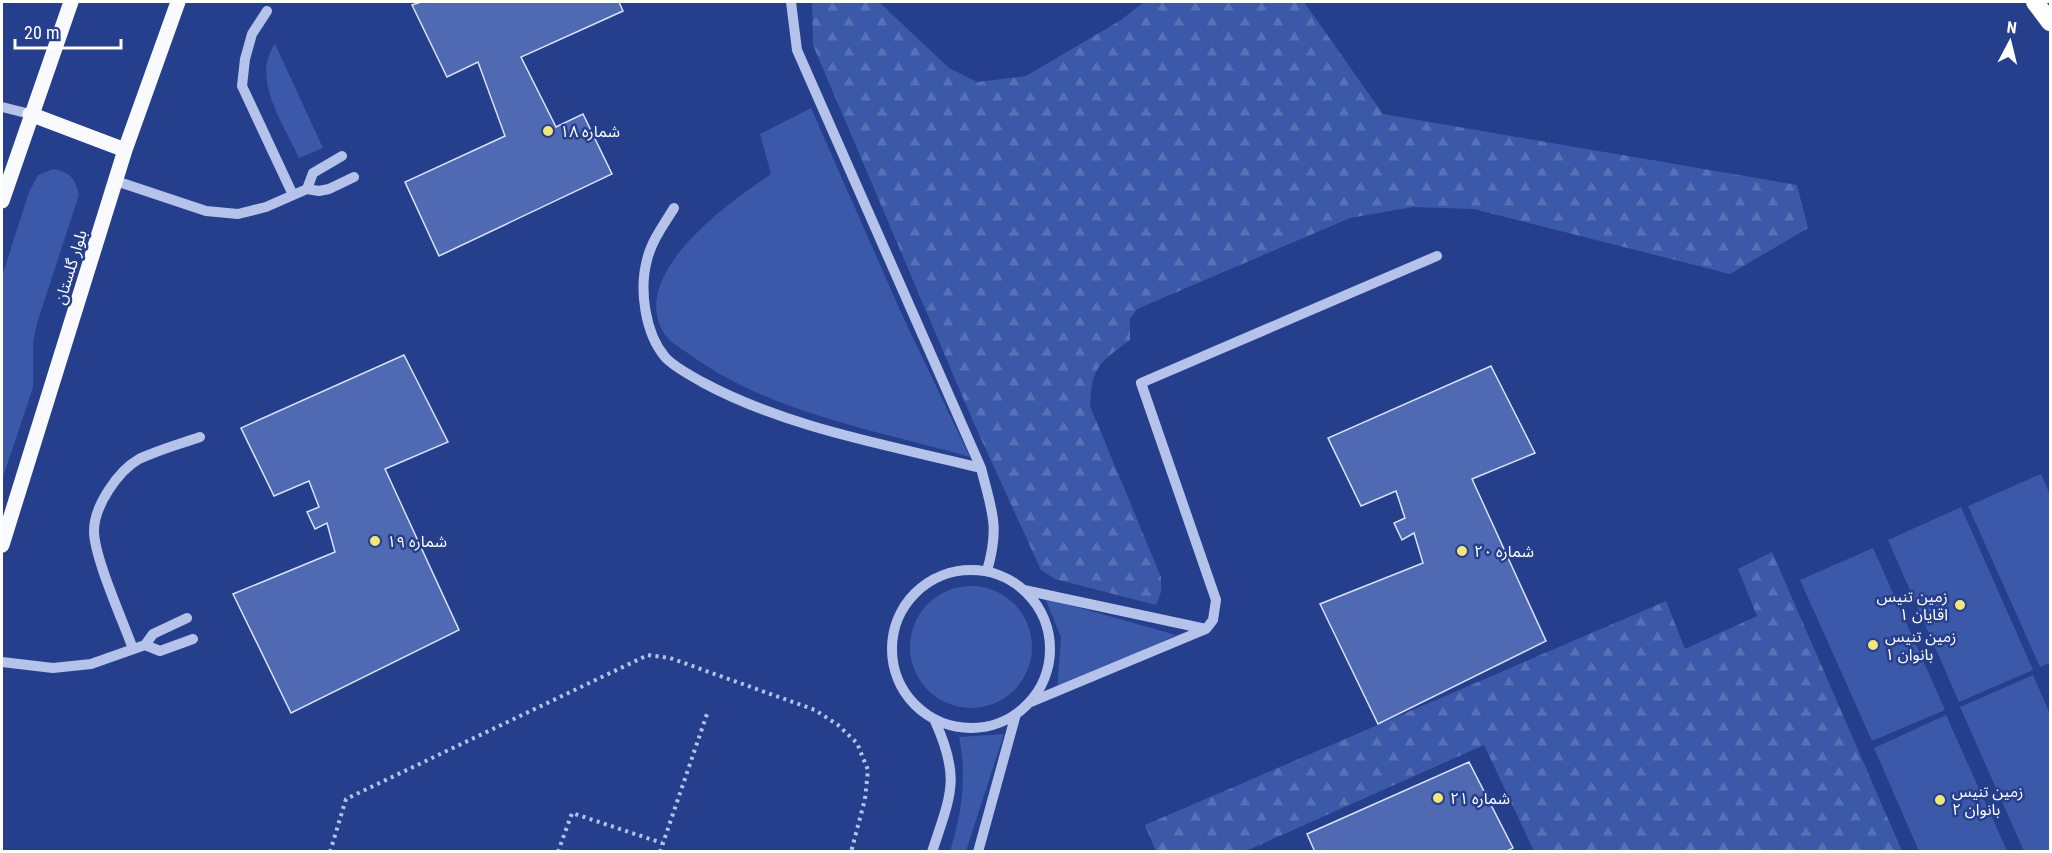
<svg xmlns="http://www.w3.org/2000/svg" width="2052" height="853" viewBox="0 0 2052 853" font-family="'Roboto Condensed','Noto Sans Arabic',sans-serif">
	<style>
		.green { fill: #3b58a9 }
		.forest { fill: url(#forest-firs) }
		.building { fill: #4f69b3; stroke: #dae2f8; stroke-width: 1.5 }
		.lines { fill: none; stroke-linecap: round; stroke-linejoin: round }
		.path { stroke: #b5c3ea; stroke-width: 4; stroke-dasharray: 3 4.5; stroke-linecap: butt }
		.minor { stroke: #b5c3ea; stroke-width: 10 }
		.major { stroke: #f9fafe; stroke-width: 15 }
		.highway { stroke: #fff; stroke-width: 18 }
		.poi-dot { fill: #f3e77a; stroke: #263f8c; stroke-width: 2 }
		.labels { text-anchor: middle; stroke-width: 5; stroke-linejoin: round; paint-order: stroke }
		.poi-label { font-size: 16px; fill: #fff; stroke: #263f8c; text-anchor: start }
		.street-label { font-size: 16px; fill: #fff; stroke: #263f8c }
	</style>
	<defs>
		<pattern id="forest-firs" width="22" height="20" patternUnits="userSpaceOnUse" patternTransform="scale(1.5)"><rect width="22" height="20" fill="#3b58a9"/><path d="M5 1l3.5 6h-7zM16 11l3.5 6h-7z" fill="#5871b6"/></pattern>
	</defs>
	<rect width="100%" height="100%" fill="#263f8c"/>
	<path class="green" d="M 275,44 L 323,148 L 299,158 C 285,126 250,78 275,44 Z
		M 811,108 L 903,317 L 970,457 C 875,430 770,413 689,354 C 679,347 667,340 662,330 C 631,271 731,201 771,174 L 760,134 Z
		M 53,169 C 70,172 75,178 79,195 L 37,323 L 33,343 L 33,388 L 2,480 L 2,276 L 29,192 L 38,175 Z
		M 2041,474 L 2050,495 L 2050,663 L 2040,667 L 1968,506 Z
		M 1961,507 L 2033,670 L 1959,702 L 1888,540 Z
		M 1873,548 L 1945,710 L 1872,741 L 1800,580 Z
		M910 647a61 61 0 1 1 122 0a61 61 0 1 1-122 0Z
		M 1045,598 L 1176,635 L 1057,691 L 1061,637 Z
		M 2033,675 L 2050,714 L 2050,851 L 2024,851 L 1960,707 Z
		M 1946,715 L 2007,851 L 1919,851 L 1874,748 Z
		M 1004,734 L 966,851 L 950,851 C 962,813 967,777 959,737 Z"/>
	<path class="forest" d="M 812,2 L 879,2 L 949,68 L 977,82 L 1026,76 L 1121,20 L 1144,2 L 1304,2 L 1383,114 L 1797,185 L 1808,228 L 1730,274 L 1474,209 L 1413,207 L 1350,218 L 1137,309 L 1130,319 L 1130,340 C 1099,363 1092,366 1090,406 L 1161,577 L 1161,592 L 1156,605 L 1055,579 L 1041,570 L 972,419 L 813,45 Z
		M 1772,552 L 1902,851 L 1534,851 L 1484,745 L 1246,851 L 1156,851 L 1145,825 L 1666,601 L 1685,649 L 1757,616 L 1738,569 Z"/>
	<path class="building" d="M 421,2 L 619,2 L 623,11 L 521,57 L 556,127 L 583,114 L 612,174 L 439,256 L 405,182 L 505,136 L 478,62 L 447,77 L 412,5 Z
		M 404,355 L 448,442 L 385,469 L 459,630 L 291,713 L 233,594 L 335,552 L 327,523 L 315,529 L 307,512 L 319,507 L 309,481 L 274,496 L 241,428 Z
		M 1491,366 L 1535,453 L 1472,479 L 1546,641 L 1378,724 L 1320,604 L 1423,563 L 1414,533 L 1402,540 L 1394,523 L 1405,518 L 1396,491 L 1361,506 L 1328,438 Z
		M 1469,762 L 1513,848 L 1505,852 L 1315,852 L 1307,834 Z"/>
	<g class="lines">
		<path class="path" d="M 330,852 L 346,799 L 648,655 L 670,658 L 815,710 L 838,725 L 857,743 L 868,770 L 865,799 L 851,852
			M 558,852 L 572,813 L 662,843
			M 660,852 L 708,711"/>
		<path class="minor" d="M 791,2 L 797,50 L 981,468 C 992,512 1000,526 987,571
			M 267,11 L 252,34 L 245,59 L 242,86 L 293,195
			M 2,107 L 30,114
			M 116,181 L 206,211 L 238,214 L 266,207 L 307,189 L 319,191 L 329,189 L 354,177
			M 307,189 L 313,173 L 342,156
			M 674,208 C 664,224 651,242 647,260 C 639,290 645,333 665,357 C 674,367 690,375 702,382 C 787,428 888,445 981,468
			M892 649a79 79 0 1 1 158 0a79 79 0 1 1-158 0Z
			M 1024,590 L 1206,629 L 1031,702
			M 1206,629 L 1213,620 L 1216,600 L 1141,383 L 1437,256
			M 145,645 L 160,651 L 193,639
			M 133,649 C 123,621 94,557 94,531 C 94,506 118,471 139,459 C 158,450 180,444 200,437
			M 2,662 L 53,668 L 91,664 L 145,645 L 153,634 L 187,618
			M 932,852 C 951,794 961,779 935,721
			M 978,852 L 1016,714"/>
		<path class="major" d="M 30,114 L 125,150
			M 2,201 L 71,2
			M 2,545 L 125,150 L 178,2"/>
		<path class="highway" d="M 2035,2 L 2050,22"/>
	</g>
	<g class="poi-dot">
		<circle cx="548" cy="131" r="6"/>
		<circle cx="375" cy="541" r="6"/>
		<circle cx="1462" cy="551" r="6"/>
		<circle cx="1960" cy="605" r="6"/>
		<circle cx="1873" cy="645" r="6"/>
		<circle cx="1438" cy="798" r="6"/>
		<circle cx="1940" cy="800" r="6"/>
	</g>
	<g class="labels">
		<g class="poi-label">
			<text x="560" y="137">شماره ۱۸</text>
			<text x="387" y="547">شماره ۱۹</text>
			<text x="1474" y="557">شماره ۲۰</text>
			<text x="1948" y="602" text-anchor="end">زمین تنیس<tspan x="1948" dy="18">۱ اقایان</tspan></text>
			<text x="1885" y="642">زمین تنیس<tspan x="1885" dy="18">۱ بانوان</tspan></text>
			<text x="1952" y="797">زمین تنیس<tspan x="1952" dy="18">۲ بانوان</tspan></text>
			<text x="1450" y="804">شماره ۲۱</text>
		</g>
		<g class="street-label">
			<text transform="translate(70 267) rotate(-73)" y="6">بلوار گلستان</text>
		</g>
	</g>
	<rect width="2052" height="853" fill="none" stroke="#ffffff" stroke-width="6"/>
	<g transform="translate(2010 42) rotate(7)" stroke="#263f8c" stroke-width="4.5" paint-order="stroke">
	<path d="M0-4.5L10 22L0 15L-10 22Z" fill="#ffffff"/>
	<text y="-9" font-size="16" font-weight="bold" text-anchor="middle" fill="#ffffff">N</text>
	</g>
	<path d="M15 39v9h106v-9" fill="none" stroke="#ffffff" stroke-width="3"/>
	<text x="24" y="39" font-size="18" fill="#ffffff" stroke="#263f8c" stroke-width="4.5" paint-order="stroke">20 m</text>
</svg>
